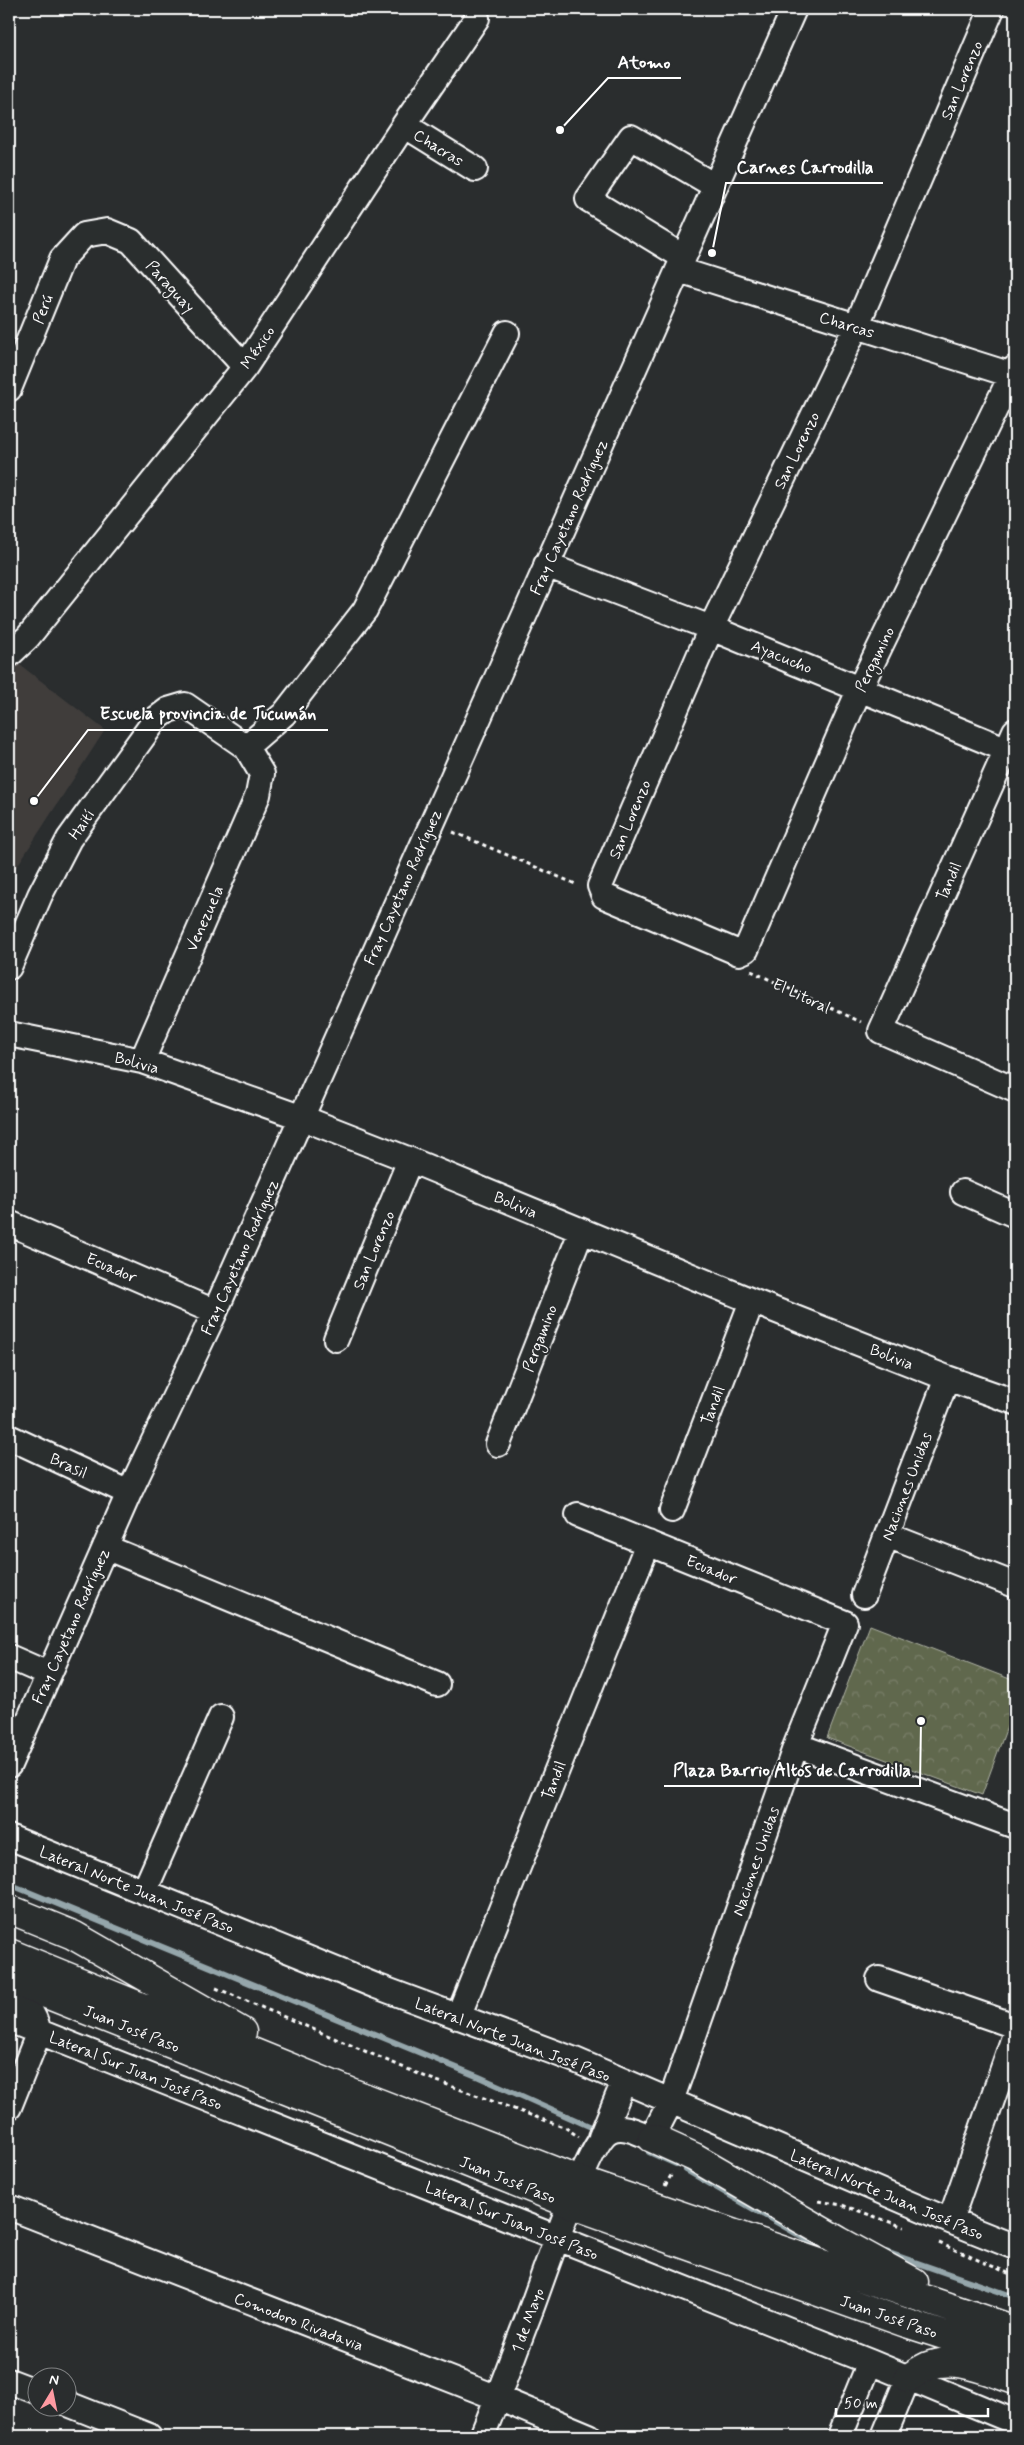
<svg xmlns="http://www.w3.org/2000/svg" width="1024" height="2445" viewBox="0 0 1024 2445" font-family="Mynerve,sans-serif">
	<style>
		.built { fill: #3f3c3b }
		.park { fill: url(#park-crowns); stroke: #b0b4a6 }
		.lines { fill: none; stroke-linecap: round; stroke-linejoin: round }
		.stream { stroke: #95a6ab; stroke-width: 6 }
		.minor-casing { stroke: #fff; stroke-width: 28 }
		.highway-casing { stroke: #fff; stroke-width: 31 }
		.path { stroke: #fff; stroke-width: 3; stroke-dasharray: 4 4; stroke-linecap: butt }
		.minor { stroke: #2a2d2e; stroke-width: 24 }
		.highway { stroke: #2a2d2e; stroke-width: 28 }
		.labels { text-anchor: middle; stroke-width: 4; stroke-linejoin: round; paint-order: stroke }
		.street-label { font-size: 16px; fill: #fff; stroke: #2a2d2e }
		.leader { fill: none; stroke: #fff; stroke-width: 2 }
		.callout-dot { fill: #fff; stroke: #2a2d2e; stroke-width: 2 }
		.callout-label { font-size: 18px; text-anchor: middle; font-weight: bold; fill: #fff; stroke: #2a2d2e; stroke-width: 4; stroke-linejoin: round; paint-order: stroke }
	</style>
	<defs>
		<pattern id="park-crowns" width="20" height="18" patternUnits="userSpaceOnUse" patternTransform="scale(1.25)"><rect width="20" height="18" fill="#61684e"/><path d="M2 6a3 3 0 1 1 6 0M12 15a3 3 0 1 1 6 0" fill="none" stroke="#797f69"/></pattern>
	</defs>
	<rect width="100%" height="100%" fill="#2a2d2e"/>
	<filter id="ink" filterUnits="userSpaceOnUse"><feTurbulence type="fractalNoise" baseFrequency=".02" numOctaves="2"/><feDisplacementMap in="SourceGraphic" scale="10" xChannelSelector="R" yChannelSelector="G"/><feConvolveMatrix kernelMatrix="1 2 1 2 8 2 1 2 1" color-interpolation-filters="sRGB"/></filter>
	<g filter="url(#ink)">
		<path class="built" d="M 15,661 L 105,730 L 14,871 L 9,882 L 9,668 Z"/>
		<path class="park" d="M 870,1625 L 1015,1681 L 1015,1705 L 982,1795 L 827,1738 Z"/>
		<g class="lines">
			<path class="stream" d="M 9,1884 L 479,2077 L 589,2126
				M 649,2152 L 676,2164
				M 686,2170 L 830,2253
				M 886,2252 L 1015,2297"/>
			<g class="minor-casing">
				<path id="minor" d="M 992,9 L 856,327 L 711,628 L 600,886 L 604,896 L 739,953 L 746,950 L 860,688 L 1015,368
					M 404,125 L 475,169
					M 683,257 L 588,199 L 631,137 L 715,186
					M 679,270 L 1015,376
					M 9,389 L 62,259 L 84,235 L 107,231 L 131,241 L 245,367
					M 546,565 L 711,628 L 1015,753
					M 9,655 L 28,637 L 245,367 L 404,125 L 477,18
					M 1015,731 L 881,1031 L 1015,1090
					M 246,747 L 284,714 L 365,610 L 507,333
					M 9,967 L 40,895 L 69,839 L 156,719 L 168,710 L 185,705 L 246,747 L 262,774 L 258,795 L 142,1061
					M 9,1034 L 142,1061 L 300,1117 L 410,1160 L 752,1301 L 947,1378 L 1015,1402
					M 963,1192 L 1015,1215
					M 9,1223 L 215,1312
					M 336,1339 L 410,1160
					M 9,1437 L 129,1493
					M 498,1444 L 581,1232
					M 672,1510 L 752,1301
					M 887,1535 L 1015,1585
					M 105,1547 L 437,1684
					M 864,1595 L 947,1378
					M 9,1657 L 48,1674
					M 796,1745 L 1015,1826
					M 9,1765 L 129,1493 L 215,1312 L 794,9
					M 9,1837 L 376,1986 L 575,2060 L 950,2221 L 1015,2247
					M 144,1892 L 221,1717
					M 879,1979 L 1015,2026
					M 9,1990 C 25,2002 34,2012 39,2032
					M 458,2017 L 648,1543
					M 9,2020 L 870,2362 L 1015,2422
					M 9,2107 L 39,2032
					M 601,2137 L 624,2081
					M 9,2207 L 498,2398 L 589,2436
					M 950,2221 L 1015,2034
					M 9,2381 L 38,2392
					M 68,2404 L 149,2436
					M 482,2436 C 499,2395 514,2353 530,2312 C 542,2281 587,2144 609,2131 C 623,2123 639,2133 652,2138 L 671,2101 L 796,1745 L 845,1623 L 578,1515
					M 840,2436 L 870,2362
					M 884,2436 L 908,2378"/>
			</g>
			<g class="highway-casing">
				<path id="highway" d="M 9,1909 L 73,1935 L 242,2032
					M 9,1953 L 353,2093 L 580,2181 L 1015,2330
					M 9,1979 L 571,2204 L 906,2323 L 1015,2358
					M 652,2138 L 694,2157 L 839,2241 L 914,2282
					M 908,2378 C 915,2374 921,2369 928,2366 C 955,2355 990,2372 1015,2380"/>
			</g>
			<path class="path" d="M 453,832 L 578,885
				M 751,971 L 861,1022
				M 216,1988 L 426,2077 L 566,2128 L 579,2137
				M 665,2186 L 673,2172
				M 819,2201 L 842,2205 L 904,2227
				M 939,2243 L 1015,2276"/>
			<use href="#minor" class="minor"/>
			<use href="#highway" class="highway"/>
		</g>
	</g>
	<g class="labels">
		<g class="street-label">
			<text transform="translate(961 80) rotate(-67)" y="6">San Lorenzo</text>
			<text transform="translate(439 147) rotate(32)" y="6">Chacras</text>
			<text transform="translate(171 286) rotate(48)" y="6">Paraguay</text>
			<text transform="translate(42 309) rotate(-68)" y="6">Perú</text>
			<text transform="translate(847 324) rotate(17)" y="6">Charcas</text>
			<text transform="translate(257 347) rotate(-56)" y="6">México</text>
			<text transform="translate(796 450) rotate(-64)" y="6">San Lorenzo</text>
			<text transform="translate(568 517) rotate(-66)" y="6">Fray Cayetano Rodríguez</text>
			<text transform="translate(782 656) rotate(22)" y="6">Ayacucho</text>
			<text transform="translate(874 659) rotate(-64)" y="6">Pergamino</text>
			<text transform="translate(629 819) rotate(-67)" y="6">San Lorenzo</text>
			<text transform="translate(81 824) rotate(-55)" y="6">Haití</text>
			<text transform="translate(948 881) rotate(-66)" y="6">Tandil</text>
			<text transform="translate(402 887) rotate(-66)" y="6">Fray Cayetano Rodríguez</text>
			<text transform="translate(204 918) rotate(-66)" y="6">Venezuela</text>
			<text transform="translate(802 995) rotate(25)" y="6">El Litoral</text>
			<text transform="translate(137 1062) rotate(15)" y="6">Bolivia</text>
			<text transform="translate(516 1204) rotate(23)" y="6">Bolivia</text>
			<text transform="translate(373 1250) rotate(-67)" y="6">San Lorenzo</text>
			<text transform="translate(239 1257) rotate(-66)" y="6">Fray Cayetano Rodríguez</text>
			<text transform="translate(112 1267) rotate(23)" y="6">Ecuador</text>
			<text transform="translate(539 1338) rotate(-69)" y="6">Pergamino</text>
			<text transform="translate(892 1356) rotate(21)" y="6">Bolivia</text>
			<text transform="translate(712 1405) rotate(-69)" y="6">Tandil</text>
			<text transform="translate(69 1465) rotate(25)" y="6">Brasil</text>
			<text transform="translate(906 1486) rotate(-69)" y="6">Naciones Unidas</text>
			<text transform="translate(712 1569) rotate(22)" y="6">Ecuador</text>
			<text transform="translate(70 1626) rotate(-66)" y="6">Fray Cayetano Rodríguez</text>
			<text transform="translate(553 1780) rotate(-68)" y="6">Tandil</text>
			<text transform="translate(755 1861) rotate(-71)" y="6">Naciones Unidas</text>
			<text transform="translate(137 1889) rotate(22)" y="6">Lateral Norte Juan José Paso</text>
			<text transform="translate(132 2028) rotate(22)" y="6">Juan José Paso</text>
			<text transform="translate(513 2039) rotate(21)" y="6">Lateral Norte Juan José Paso</text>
			<text transform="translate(136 2070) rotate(22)" y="6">Lateral Sur Juan José Paso</text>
			<text transform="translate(508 2179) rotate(22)" y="6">Juan José Paso</text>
			<text transform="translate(887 2194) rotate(23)" y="6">Lateral Norte Juan José Paso</text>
			<text transform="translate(512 2220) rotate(22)" y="6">Lateral Sur Juan José Paso</text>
			<text transform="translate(889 2316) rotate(19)" y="6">Juan José Paso</text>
			<text transform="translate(527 2320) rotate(-70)" y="6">1 de Mayo</text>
			<text transform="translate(299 2321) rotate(21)" y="6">Comodoro Rivadavia</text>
		</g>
	</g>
	<path class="leader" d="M560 130L608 78H681M712 253L726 183H883M34 801L88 730H328M921 1721L920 1786H664"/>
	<g class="callout-dot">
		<circle cx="560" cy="130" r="5"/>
		<circle cx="712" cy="253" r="5"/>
		<circle cx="34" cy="801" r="5"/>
		<circle cx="921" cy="1721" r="5"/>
	</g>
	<g class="callout-label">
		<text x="644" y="68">Atomo</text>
		<text x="805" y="173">Carnes Carrodilla</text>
		<text x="208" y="719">Escuela provincia de Tucumán</text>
		<text x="792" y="1776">Plaza Barrio Altos de Carrodilla</text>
	</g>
	<rect width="1024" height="2445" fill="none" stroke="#2a2d2e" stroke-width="30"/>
	<rect x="15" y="15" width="994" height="2415" fill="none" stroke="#fff" stroke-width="2" filter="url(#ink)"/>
	<g transform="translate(52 2392) rotate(10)"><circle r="24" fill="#2a2d2e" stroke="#7f8182"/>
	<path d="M0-4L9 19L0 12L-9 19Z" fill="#ff9aa2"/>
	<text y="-8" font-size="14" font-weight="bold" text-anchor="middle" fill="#ffffff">N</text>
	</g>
	<path d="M836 2408v8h152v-8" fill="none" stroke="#ffffff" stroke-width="2.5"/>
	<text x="844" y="2408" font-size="15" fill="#ffffff" stroke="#2a2d2e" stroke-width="4" paint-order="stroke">50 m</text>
</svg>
